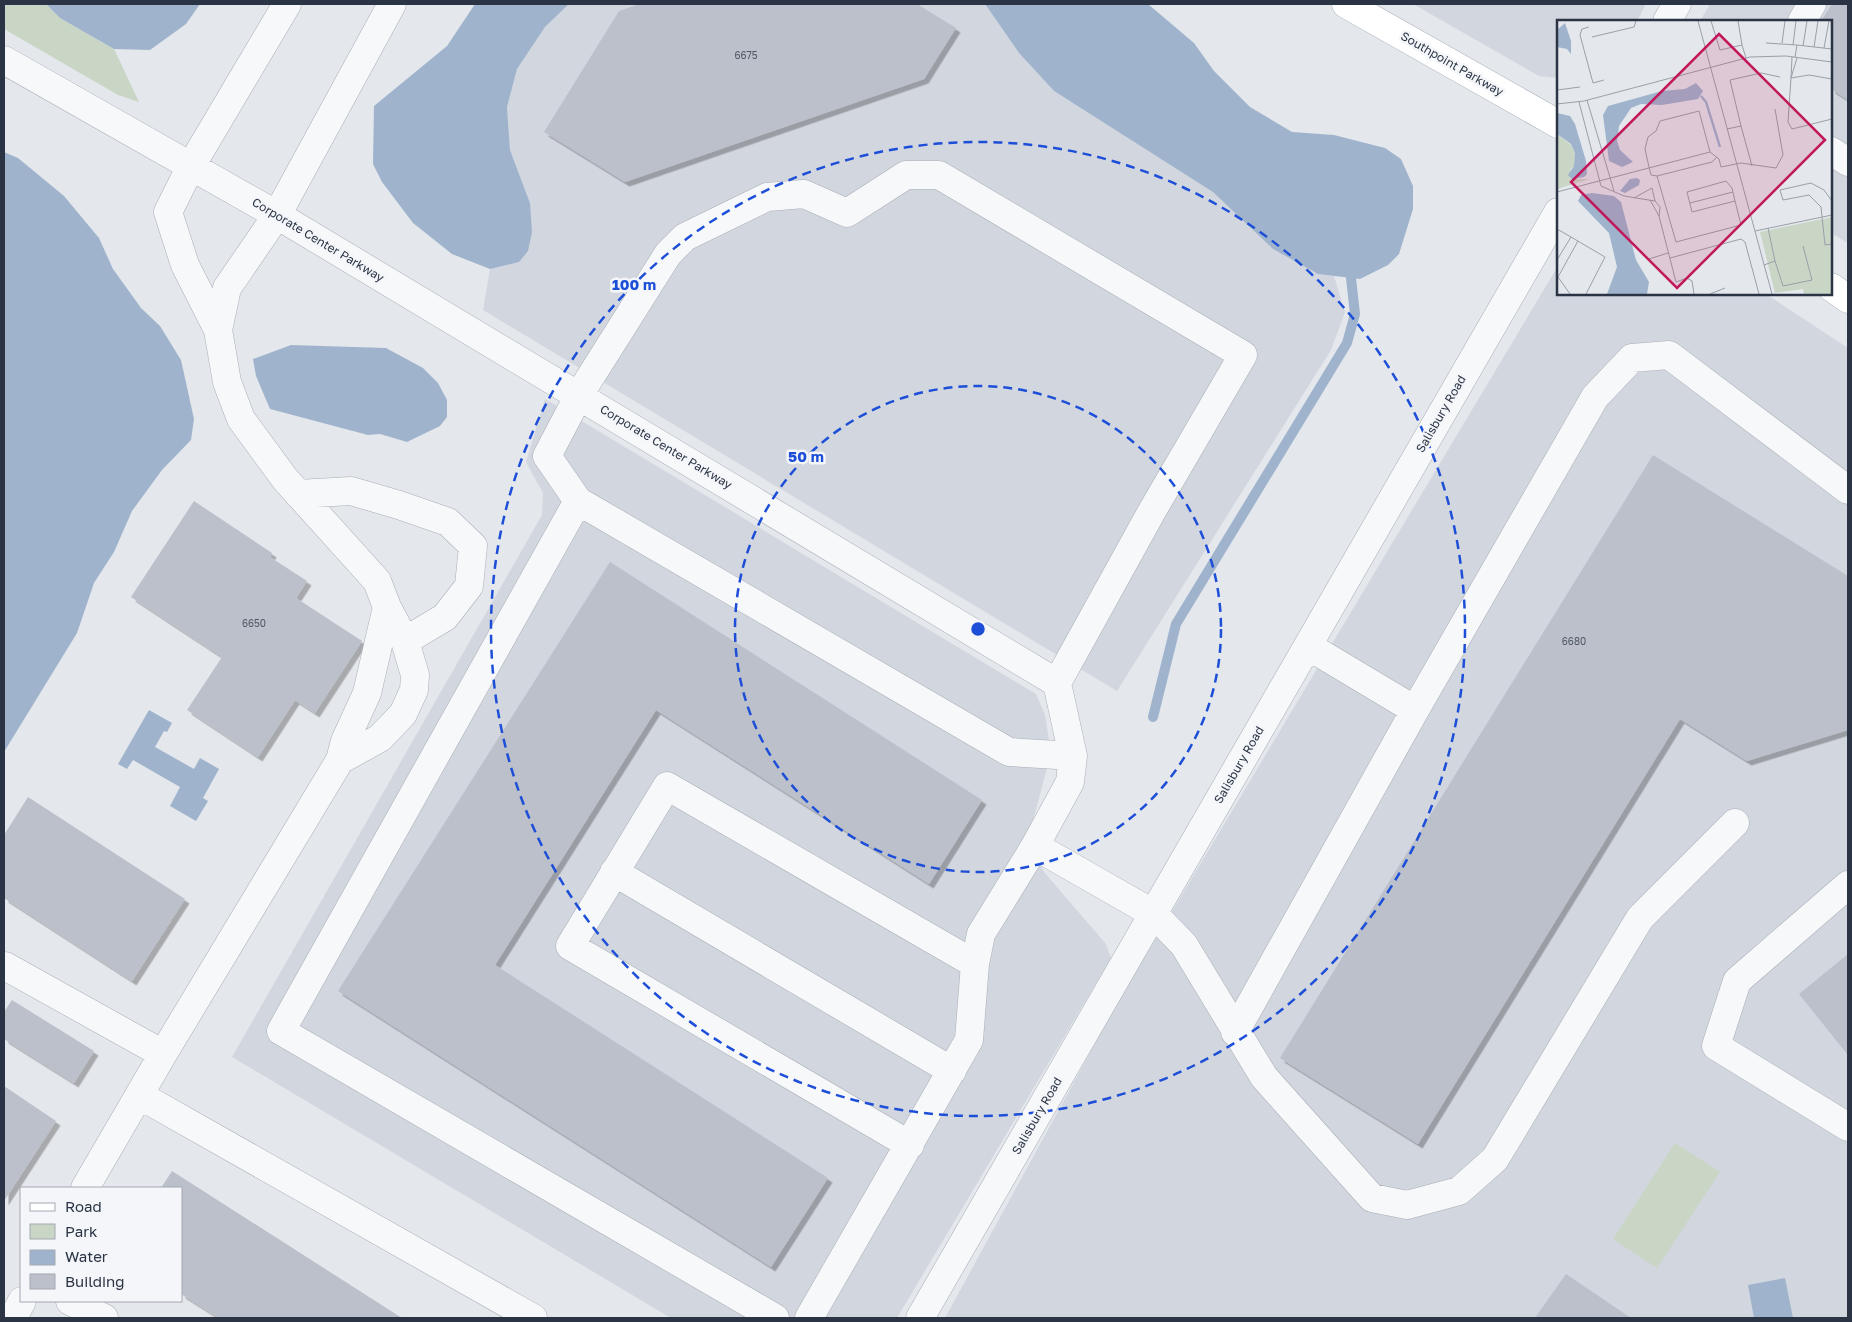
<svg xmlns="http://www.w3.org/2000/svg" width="1852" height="1322" viewBox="0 0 1852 1322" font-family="'Golos Text',sans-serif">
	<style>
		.built { fill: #d2d6de }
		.green { fill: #c9d6c5 }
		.water { fill: #9fb4cc }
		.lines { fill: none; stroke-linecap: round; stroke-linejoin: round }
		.stream { stroke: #9fb4cc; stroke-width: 10 }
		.building { fill: #bbc0ca; filter: url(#shadow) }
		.minor-casing { stroke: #a9aeb7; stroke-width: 29 }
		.major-casing { stroke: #a3abb8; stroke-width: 29 }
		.minor { stroke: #f7f8fa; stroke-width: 28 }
		.major { stroke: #fff; stroke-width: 28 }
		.ring { fill: none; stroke: #1d4ed8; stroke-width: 2.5; stroke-dasharray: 9 6 }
		.labels { text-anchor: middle; stroke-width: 5; stroke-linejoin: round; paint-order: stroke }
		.number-label { font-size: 10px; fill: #4f5766 }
		.street-label { font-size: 12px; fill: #2b3445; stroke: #f4f6f9 }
		.inset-river { fill: none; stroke: #9fb4cc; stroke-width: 2.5 }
		.inset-road { fill: none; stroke: #9a9fa9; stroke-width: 1 }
		.view { fill: #c2185b; fill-opacity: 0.15; stroke: #c2185b; stroke-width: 2.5 }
		.inset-edge { fill: none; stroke: #2b3445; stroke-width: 2.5 }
		.centre { fill: #1d4ed8; stroke: #f4f6f9; stroke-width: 2.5 }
		.ring-label { font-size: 15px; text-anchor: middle; font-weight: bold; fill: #1d4ed8; stroke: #f4f6f9; stroke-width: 5; stroke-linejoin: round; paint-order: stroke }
	</style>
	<defs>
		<filter id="shadow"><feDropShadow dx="4.5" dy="4.5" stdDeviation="0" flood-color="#0004"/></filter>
	</defs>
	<rect width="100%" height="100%" fill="#e4e7ec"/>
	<path class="built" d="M 569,4 L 985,4 L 1019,53 L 1054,91 L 1214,192 L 1273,249 L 1318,274 L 1334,276 L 1345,312 L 1331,350 L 1117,691 L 483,310 L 490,269 L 519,262 L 530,203 L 510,150 L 507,107 L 517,69 L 545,27 Z
		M 1413,4 L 1646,4 L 1637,21 L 1558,21 L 1558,78 L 1539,76 Z
		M 1710,4 L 1848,4 L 1848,243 L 1831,233 L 1831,21 L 1700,21 Z
		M 1558,266 L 1558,294 L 1766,294 L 1848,348 L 1848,1318 L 945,1318 L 1119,1000 Z
		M 545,399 L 1036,694 L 1045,715 L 1051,753 L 1028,839 L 1044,872 L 1106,944 L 1111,958 L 897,1318 L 671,1318 L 232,1057 L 542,515 L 543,493 L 526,462 Z"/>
	<path class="green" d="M 4,4 L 46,4 L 60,18 L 114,49 L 139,102 L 118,95 L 4,29 Z
		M 1675,1143 L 1720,1172 L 1657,1268 L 1613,1239 Z"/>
	<path class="water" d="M 46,4 L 200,4 L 186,24 L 150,50 L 114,49 L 60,18 Z
		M 475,4 L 569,4 L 545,27 L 517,69 L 507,107 L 510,150 L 530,203 L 532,232 L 528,251 L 519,262 L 490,269 L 452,254 L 413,223 L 382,182 L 373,164 L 374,106 L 447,46 Z
		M 985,4 L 1148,4 L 1194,43 L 1214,71 L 1250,107 L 1292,132 L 1334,135 L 1385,148 L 1401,159 L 1413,186 L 1413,209 L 1399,254 L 1388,265 L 1360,279 L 1318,274 L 1273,249 L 1213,192 L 1054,91 L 1019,53 Z
		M 4,152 L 18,158 L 64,196 L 99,238 L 113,269 L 141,308 L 160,326 L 181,360 L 194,419 L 191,440 L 162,470 L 132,511 L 114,552 L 94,583 L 77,633 L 4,752 Z
		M 291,345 L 386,348 L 423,368 L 438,383 L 447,400 L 447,417 L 440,426 L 407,442 L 380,434 L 368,435 L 270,409 L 256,376 L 253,359 Z
		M 149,710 L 172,723 L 167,732 L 164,731 L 155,747 L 194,769 L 200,758 L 219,769 L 203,798 L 208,801 L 196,821 L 170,806 L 180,787 L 133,760 L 127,769 L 118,764 Z
		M 1785,1278 L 1793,1318 L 1754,1318 L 1748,1285 Z"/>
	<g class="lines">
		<path class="stream" d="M 1153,717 L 1176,624 L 1347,343 L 1355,314 L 1351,278"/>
	</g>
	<path class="building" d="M 640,4 L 917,4 L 956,28 L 924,79 L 625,182 L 544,132 L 619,11 Z
		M 1832,4 L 1848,4 L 1848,100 L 1831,89 L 1831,21 L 1821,21 Z
		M 1653,455 L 1848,576 L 1848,730 L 1747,761 L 1680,719 L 1418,1144 L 1280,1058 Z
		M 194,501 L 272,553 L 270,557 L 307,581 L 296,598 L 362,641 L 315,713 L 295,700 L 258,757 L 187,710 L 222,657 L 131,597 Z
		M 610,562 L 982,800 L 929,884 L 656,710 L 495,965 L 828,1178 L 771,1267 L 338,991 Z
		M 28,797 L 185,899 L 132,981 L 4,898 L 4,835 Z
		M 1848,954 L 1848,1055 L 1799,994 Z
		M 12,1000 L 94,1051 L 74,1083 L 4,1039 L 4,1012 Z
		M 4,1086 L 56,1121 L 4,1201 Z
		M 172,1171 L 402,1318 L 219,1318 L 181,1294 L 181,1188 L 161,1188 Z
		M 1566,1274 L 1631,1318 L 1535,1318 Z"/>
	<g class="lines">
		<g class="minor-casing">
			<path id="minor" d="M 287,4 L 191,166 L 168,212 L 185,265 L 218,330 L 227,382 L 241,419 L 285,479 L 377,581 L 387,607 L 405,641 L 415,675 L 414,690 L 403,714 L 380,738 L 340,760
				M 1667,21 L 1677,4
				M 1802,21 L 1812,4
				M 4,60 L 277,215 L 1057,683 L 1073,756 L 1070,782 L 1035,846 L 1154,914 L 1184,945 L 1264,1077 L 1372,1198 L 1407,1205 L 1459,1191 L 1495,1159 L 1640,918 L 1735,823
				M 1831,151 L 1848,162
				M 218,330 L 227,288 L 277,215 L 392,4
				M 298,494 L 351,491 L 399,505 L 448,522 L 473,546 L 469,586 L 445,617 L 405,641
				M 578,501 L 1009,752 L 1073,756
				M 1415,710 L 1595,397 L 1632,358 L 1669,355 L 1848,490
				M 614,872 L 952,1071
				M 1848,885 L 1737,981 L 1716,1046 L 1848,1127
				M 975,964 L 981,934 L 1035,846
				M 5,966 L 163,1054
				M 1235,1032 L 1415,710 L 1308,646
				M 139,1095 L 533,1318
				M 85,1188 L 163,1054 L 340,760 L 345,741 L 367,693 L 387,607
				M 70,1301 L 104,1318
				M 13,1318 L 22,1301
				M 775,1318 L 281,1031 L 578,501 L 547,456 L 579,395 L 668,254 L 685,237 L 767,197 L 804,194 L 847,213 L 906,175 L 939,175 L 1243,355 L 1152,511 L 1057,683
				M 809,1318 L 969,1040 L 975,964 L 667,786 L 570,946 L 910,1145
				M 920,1318 L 1558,212"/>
		</g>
		<g class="major-casing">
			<path id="major" d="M 1346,4 L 1558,124
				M 1831,287 L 1848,299"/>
		</g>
		<use href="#minor" class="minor"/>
		<use href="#major" class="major"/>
	</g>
	<g class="ring">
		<circle cx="978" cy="629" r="243"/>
		<circle cx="978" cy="629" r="487"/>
	</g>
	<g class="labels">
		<g class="number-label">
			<text x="746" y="59">6675</text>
			<text x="254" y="627">6650</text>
			<text x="1574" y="645">6680</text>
		</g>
		<g class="street-label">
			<text transform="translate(1452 64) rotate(30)" y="4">Southpoint Parkway</text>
			<text transform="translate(318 240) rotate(31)" y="4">Corporate Center Parkway</text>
			<text transform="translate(1441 414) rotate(-60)" y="4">Salisbury Road</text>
			<text transform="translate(666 447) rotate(31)" y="4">Corporate Center Parkway</text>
			<text transform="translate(1239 765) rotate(-60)" y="4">Salisbury Road</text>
			<text transform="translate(1037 1116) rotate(-60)" y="4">Salisbury Road</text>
		</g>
	</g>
	<g transform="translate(1557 20)">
		<rect width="275" height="275" fill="#e4e7ec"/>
		<path d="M 0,114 L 14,125 L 18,133 L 17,146 L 13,150 L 20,159 L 33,159 L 0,169 ZM 275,197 L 275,274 L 247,274 L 246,269 L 218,273 L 203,212 Z" fill="#c9d6c5"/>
		<path d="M 8,3 L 14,21 L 14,34 L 10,29 L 0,27 L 0,10 ZM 139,63 L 146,71 L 141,79 L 105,85 L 84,84 L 74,88 L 62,106 L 60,121 L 63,130 L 76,142 L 65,147 L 52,141 L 46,95 L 51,86 L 105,71 L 128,69 ZM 0,93 L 13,96 L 18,104 L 29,141 L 30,154 L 27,157 L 15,159 L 11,155 L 17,146 L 18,133 L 14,124 L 0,114 ZM 80,158 L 83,160 L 82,165 L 68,173 L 63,171 L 73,159 ZM 35,173 L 57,176 L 64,182 L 79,240 L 92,262 L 90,274 L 50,274 L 60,247 L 52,213 L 21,181 L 24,175 Z" fill="#9fb4cc"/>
		<path class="inset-river" d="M 144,76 L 149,82 L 163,127"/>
		<path class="inset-road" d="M 141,1 L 215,274M 154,1 L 163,30 L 185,25 L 189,38M 181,1 L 185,25M 32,7 L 25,9 L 23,15 L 36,63 L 47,60M 35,17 L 77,7 L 79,1M 209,23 L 240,25M 225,23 L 228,1M 236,25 L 239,1M 246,26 L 250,1M 257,27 L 261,1M 267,28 L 272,1M 235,37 L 234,58 L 240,38M 238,37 L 240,25 L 275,29M 275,59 L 252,55 L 234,58 L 231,102 L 235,109 L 275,99M 0,70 L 23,67M 30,80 L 57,171M 22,82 L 44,166 L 67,176 L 98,181 L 103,187 L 102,196M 0,84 L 27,81 L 193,37 L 229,36 L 275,42M 184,106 L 173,60 L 204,53 L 223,57M 170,109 L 184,106 L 195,146M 153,132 L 142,91 L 103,101 L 99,111 L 91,117 L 88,129 L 92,147 L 94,155 L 100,156 L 119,222 L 184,205 L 178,181 L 175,168 L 169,161 L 130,172 L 135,192 L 178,181M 100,156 L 155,142 L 160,137M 0,172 L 153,132 L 162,139 L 164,147 L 184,143 L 219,148 L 226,135 L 218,89M 77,178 L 95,168 L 98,181M 93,180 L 102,196 L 119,262 L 130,258 L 135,261 L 137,274M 275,181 L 267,170 L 254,163 L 223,170 L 226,180 L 252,175 L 264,187 L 268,225 L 275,224M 133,183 L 176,172M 0,209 L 14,217 L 0,240M 198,211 L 275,195M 14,217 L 48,237 L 29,274M 113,238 L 184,219 L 188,222 L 202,274M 92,239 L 111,233M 218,241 L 226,266 L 255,260 L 246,226M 207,245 L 218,241 L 211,208M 13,274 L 1,257 L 21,221M 153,274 L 168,268"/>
		<path class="view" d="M 162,14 L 268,120 L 120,268 L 14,162 Z"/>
		<rect width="275" height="275" class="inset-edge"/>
	</g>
	<circle cx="978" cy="629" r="8" class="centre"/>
	<g class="ring-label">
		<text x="634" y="290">100 m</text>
		<text x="806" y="462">50 m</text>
	</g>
	<rect width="1852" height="1322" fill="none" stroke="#2b3445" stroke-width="10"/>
	<rect x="20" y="1187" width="162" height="115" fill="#f4f6f9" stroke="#a4a8b1"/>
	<rect x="30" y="1203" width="25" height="8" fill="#ffffff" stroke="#a4a8b1"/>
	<text x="65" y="1212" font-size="15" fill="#2b3445">Road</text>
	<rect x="30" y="1224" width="25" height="15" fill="#c9d6c5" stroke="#a4a8b1"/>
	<text x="65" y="1237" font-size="15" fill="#2b3445">Park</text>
	<rect x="30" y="1250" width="25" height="15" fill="#9fb4cc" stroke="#a4a8b1"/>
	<text x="65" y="1262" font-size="15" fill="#2b3445">Water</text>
	<rect x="30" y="1274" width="25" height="15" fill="#bbc0ca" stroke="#a4a8b1"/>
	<text x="65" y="1287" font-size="15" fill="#2b3445">Building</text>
</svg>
